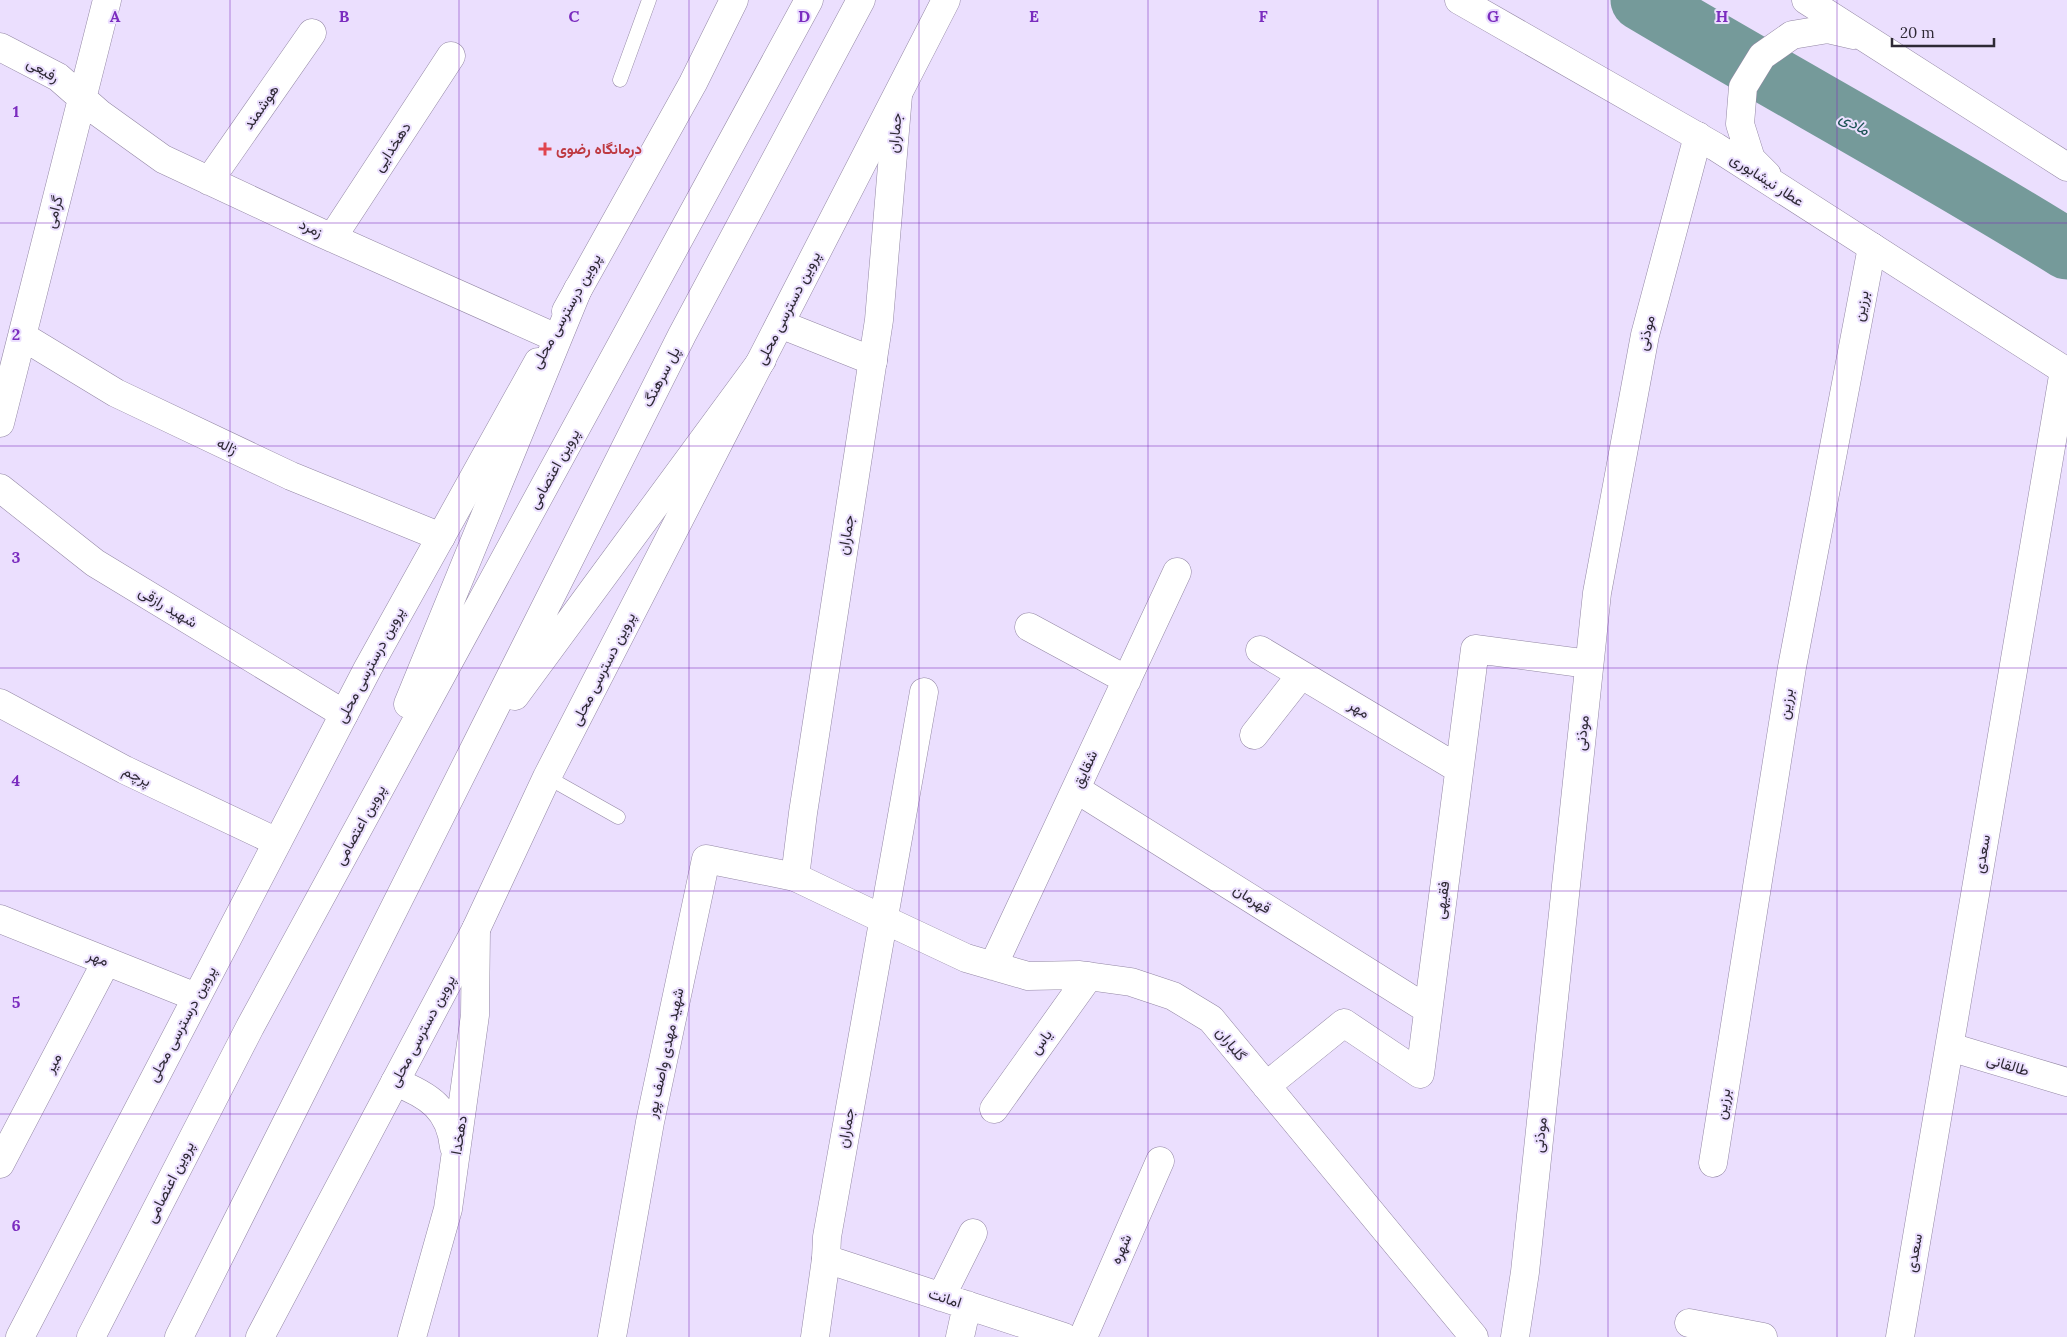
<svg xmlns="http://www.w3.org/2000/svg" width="2067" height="1337" viewBox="0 0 2067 1337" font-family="Lora,Vazirmatn,serif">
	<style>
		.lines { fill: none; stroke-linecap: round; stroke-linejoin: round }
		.river { stroke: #759a9a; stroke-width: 61 }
		.service-casing { stroke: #9387a4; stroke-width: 15 }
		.minor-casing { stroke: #9387a4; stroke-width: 29 }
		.tertiary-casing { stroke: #9387a4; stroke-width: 29 }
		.secondary-casing { stroke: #9387a4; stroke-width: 29 }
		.primary-casing { stroke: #9387a4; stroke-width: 29 }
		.service { stroke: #fff; stroke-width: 14 }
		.minor { stroke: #fff; stroke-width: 28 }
		.tertiary { stroke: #fff; stroke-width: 28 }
		.secondary { stroke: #fff; stroke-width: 28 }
		.primary { stroke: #fff; stroke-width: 28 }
		.grid { fill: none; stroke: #7b2cbf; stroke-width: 1; stroke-opacity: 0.55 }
		.health-dot { fill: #e0444e; stroke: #ebdffe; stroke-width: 2 }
		.labels { text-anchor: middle; stroke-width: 4; stroke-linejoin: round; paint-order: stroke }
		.street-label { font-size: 15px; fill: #2e2935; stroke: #ebdffe }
		.health-label { font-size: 15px; font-weight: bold; fill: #be3a42; stroke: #ebdffe; text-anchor: start }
		.water-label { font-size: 16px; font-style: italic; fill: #1c5354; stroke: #ebdffe }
		.grid-label { font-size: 16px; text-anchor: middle; font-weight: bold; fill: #7b2cbf; stroke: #ebdffe; stroke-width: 4; stroke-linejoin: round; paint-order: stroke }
	</style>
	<rect width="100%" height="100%" fill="#ebdffe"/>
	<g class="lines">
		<path class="river" d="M 1641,0 C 1782,84 1927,162 2067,249"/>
		<g class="service-casing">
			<path id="service" d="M 620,80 L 649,0
				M 547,777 L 618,817"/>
		</g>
		<g class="minor-casing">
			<path id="minor" d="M 0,47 L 58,77 L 99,113 L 163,159 L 319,232 L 552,336
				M 209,181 L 312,33
				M 332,238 L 451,56
				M 780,324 L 873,361
				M 22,336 L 116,393 L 291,476 L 441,537
				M 0,423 L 107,0
				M 0,488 L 95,563 L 344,714
				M 1029,627 L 1127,680
				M 1260,650 L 1459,769
				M 0,703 L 125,770 L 277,842
				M 1254,735 L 1301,675
				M 1076,789 L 1427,1009
				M 0,919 L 196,997
				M 883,919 L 966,958 L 1028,976 L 1080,975 L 1131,982 L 1173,996 L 1211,1019 L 1474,1337
				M 993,966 L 1177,572
				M 1950,1047 L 2067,1082
				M 395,1082 C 429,1095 450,1109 454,1147
				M 1266,1086 L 1344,1023 L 1420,1074 L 1475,649 L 1589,664
				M 994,1109 L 1089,976
				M 1713,1163 L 1792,667 L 1872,247
				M 0,1164 L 106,962
				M 826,1259 L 1064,1337
				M 941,1297 L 973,1233
				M 1689,1323 L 1763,1337
				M 412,1337 L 448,1209 L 475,1015 L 476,929
				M 612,1337 L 650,1122 L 706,859 L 795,877
				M 960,1337 L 967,1305
				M 1083,1337 L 1160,1161
				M 1515,1337 L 1525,1272 L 1597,593 L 1645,335 L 1698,136"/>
		</g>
		<g class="tertiary-casing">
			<path id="tertiary" d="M 883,919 L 795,877 L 803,813 L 879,320 L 898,95
				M 815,1337 L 826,1259 L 827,1237 L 924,692
				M 1900,1337 L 2064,370"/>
		</g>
		<g class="secondary-casing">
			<path id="secondary" d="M 1459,0 L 1716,147 L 2067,372
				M 1806,0 L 2067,167
				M 1767,175 L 1751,159 L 1740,124 L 1743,87 L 1762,56 L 1792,35 L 1828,29 L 1854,35
				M 566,311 L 693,83 L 734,0
				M 20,1337 L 368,668 L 538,362
				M 260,1337 L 476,929 L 547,777 L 946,0"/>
		</g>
		<g class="primary-casing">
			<path id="primary" d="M 515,696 L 762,360
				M 408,704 L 578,289
				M 91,1337 L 250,1027 L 809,0
				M 179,1337 L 682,335 L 861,0"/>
		</g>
		<use href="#service" class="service"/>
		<use href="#minor" class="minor"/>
		<use href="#tertiary" class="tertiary"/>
		<use href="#secondary" class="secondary"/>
		<use href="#primary" class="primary"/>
	</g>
	<path class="grid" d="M 230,0 L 230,1337M 459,0 L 459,1337M 689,0 L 689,1337M 919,0 L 919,1337M 1148,0 L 1148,1337M 1378,0 L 1378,1337M 1608,0 L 1608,1337M 1837,0 L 1837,1337M 0,223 L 2067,223M 0,446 L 2067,446M 0,668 L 2067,668M 0,891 L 2067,891M 0,1114 L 2067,1114"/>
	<path class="health-dot" d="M542.5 141.5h5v5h5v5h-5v5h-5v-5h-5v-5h5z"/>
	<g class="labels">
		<g class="street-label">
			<text transform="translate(43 70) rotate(30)" y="5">رفیعی</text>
			<text transform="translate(261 107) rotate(-55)" y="5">هوشمند</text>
			<text transform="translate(895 133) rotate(-85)" y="5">جماران</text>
			<text transform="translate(392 147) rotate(-57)" y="5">دهخدایی</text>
			<text transform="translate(1767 180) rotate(33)" y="5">عطار نیشابوری</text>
			<text transform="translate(54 212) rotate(-76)" y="5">گرامی</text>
			<text transform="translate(311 228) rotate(25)" y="5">زمرد</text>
			<text transform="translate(1861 306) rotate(-79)" y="5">برزین</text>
			<text transform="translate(788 308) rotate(-63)" y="5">پروین دسترسی محلی</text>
			<text transform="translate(566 311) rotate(-61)" y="5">پروین درسترسی محلی</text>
			<text transform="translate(1646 333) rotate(-77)" y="5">موذنی</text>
			<text transform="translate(661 377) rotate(-63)" y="5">پل سرهنگ</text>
			<text transform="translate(227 446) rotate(25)" y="5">ژاله</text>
			<text transform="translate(554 469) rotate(-61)" y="5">پروین اعتصامی</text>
			<text transform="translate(846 535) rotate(-81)" y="5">جماران</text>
			<text transform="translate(168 607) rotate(31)" y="5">شهید رازقی</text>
			<text transform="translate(370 665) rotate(-62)" y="5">پروین درسترسی محلی</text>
			<text transform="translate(603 669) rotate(-63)" y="5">پروین دسترسی محلی</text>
			<text transform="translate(1786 704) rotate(-81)" y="5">برزین</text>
			<text transform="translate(1359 709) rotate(31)" y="5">مهر</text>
			<text transform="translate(1582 733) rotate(-84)" y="5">موذنی</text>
			<text transform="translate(1085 769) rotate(-65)" y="5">شقایق</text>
			<text transform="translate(137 776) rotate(26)" y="5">پرچم</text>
			<text transform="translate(360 825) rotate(-61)" y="5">پروین اعتصامی</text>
			<text transform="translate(1982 854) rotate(-80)" y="5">سعدی</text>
			<text transform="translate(1252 899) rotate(32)" y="5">قهرمان</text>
			<text transform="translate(1442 900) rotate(-83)" y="5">فقیهی</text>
			<text transform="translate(98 958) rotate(21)" y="5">مهر</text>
			<text transform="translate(182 1024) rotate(-62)" y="5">پروین درسترسی محلی</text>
			<text transform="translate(422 1031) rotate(-62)" y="5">پروین دسترسی محلی</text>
			<text transform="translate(1041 1042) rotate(-54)" y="5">یاس</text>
			<text transform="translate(1231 1044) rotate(51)" y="5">گلباران</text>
			<text transform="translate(665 1053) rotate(-78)" y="5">شهید مهدی واصف پور</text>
			<text transform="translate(53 1063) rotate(-62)" y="5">میر</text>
			<text transform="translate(2008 1065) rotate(17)" y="5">طالقانی</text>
			<text transform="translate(1723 1104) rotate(-81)" y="5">برزین</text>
			<text transform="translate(846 1128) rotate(-80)" y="5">جماران</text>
			<text transform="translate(459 1135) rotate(-81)" y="5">دهخدا</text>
			<text transform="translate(1540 1135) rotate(-84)" y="5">موذنی</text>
			<text transform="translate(170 1182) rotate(-63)" y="5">پروین اعتصامی</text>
			<text transform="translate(1121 1249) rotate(-66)" y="5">شهره</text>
			<text transform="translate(1914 1253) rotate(-80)" y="5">سعدی</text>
			<text transform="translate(945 1298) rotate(18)" y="5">امانت</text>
		</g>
		<g class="health-label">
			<text x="556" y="154">درمانگاه رضوی</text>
		</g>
		<g class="water-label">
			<text transform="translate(1855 123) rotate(30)" y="6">مادی</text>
		</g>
	</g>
	<g class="grid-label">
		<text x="115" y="22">A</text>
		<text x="344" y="22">B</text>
		<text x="574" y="22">C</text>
		<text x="804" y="22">D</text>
		<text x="1034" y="22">E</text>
		<text x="1263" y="22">F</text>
		<text x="1493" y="22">G</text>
		<text x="1722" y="22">H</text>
		<text x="16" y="117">1</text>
		<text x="16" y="340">2</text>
		<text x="16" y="563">3</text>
		<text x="16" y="786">4</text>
		<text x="16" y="1008">5</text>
		<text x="16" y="1231">6</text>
	</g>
	<path d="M1892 38v8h102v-8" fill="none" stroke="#2e2935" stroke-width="2.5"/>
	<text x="1900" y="38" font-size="15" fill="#2e2935" stroke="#ebdffe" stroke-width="4" paint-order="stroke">20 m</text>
</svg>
